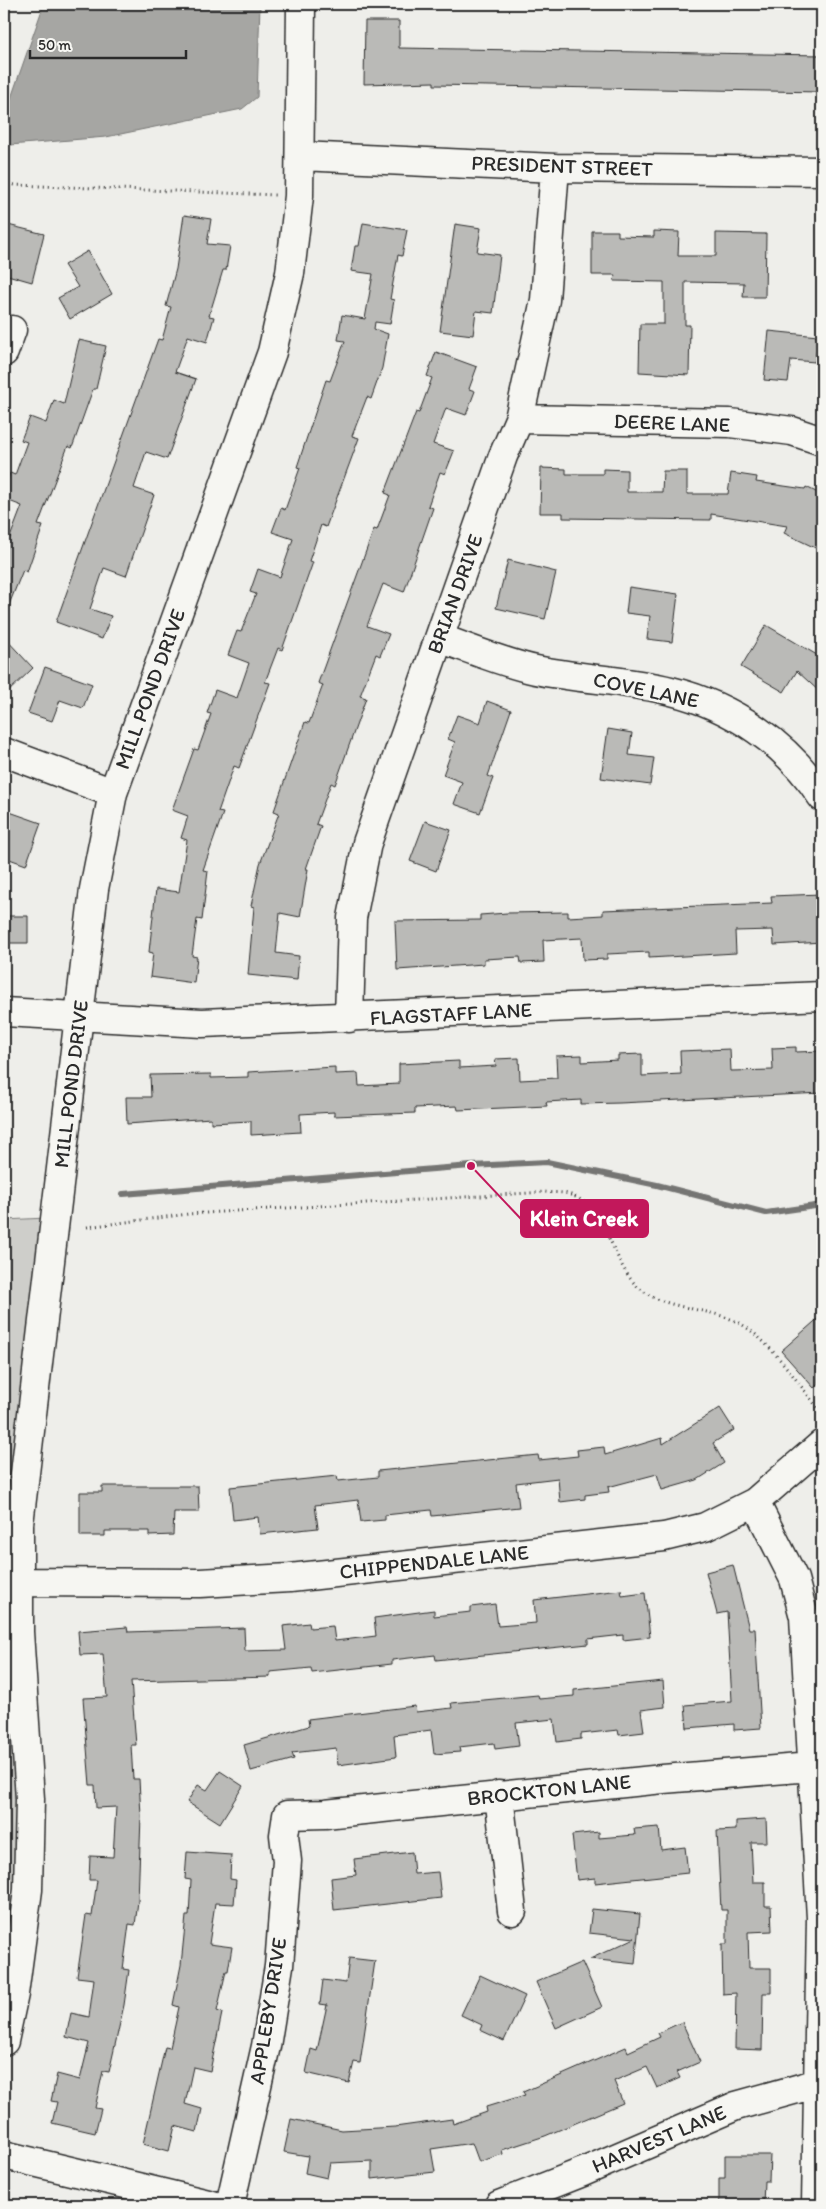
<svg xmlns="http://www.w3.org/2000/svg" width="826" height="2209" viewBox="0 0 826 2209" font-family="Itim,sans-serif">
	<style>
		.green { fill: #cececa; stroke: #7c7c7a }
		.water { fill: #a6a6a3; stroke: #757573 }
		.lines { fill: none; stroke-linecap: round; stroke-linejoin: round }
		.stream { stroke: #757573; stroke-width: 6 }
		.building { fill: #babab7; stroke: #2b2b2b }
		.minor-casing { stroke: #2b2b2b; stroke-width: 31 }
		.path { stroke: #2b2b2b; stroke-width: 3; stroke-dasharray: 1 4; stroke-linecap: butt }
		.minor { stroke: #f6f6f2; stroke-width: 28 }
		.labels { text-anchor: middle; stroke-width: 5; stroke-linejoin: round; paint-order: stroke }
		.street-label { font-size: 21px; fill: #2b2b2b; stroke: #f6f6f2 }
		.leader { fill: none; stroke: #c2185b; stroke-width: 2 }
		.callout-dot { fill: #c2185b; stroke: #f6f6f2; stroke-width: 2 }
		.callout { fill: #c2185b; stroke: #c2185b; stroke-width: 2 }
		.callout-label { font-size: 22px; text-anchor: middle; font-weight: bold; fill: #fff }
	</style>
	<rect width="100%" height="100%" fill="#eeeeea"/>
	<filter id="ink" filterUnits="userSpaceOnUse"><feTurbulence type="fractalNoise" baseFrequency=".02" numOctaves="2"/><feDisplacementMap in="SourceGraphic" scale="10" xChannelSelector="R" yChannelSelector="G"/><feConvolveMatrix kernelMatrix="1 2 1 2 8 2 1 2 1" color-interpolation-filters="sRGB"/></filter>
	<g filter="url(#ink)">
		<path class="green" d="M 47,1218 L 32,1314 L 5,1524 L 19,1794 L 17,1893 L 4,1987 L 4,1220 Z"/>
		<path class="water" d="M 44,4 L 260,4 L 257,97 L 242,109 L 106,137 L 10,145 L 4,140 L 4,118 Z"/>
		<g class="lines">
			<path class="stream" d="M 123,1194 L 471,1166 L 547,1162 L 657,1185 L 766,1213 L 822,1205"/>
		</g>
		<path class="building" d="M 365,21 L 399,21 L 399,48 L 822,55 L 822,92 L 434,85 L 434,82 L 364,84 Z
			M 184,215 L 211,219 L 207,244 L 230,246 L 226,270 L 223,270 L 209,316 L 214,317 L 207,342 L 188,336 L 175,372 L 196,379 L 167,459 L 146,452 L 134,488 L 154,495 L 126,576 L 104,568 L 90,609 L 111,616 L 102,639 L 56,622 L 158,339 L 162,340 L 171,307 L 166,306 L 176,269 Z
			M 363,223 L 407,230 L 402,256 L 398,255 L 390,299 L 394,300 L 390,324 L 375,322 L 374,329 L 388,334 L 382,368 L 371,399 L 367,397 L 352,436 L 359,438 L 326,527 L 321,525 L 309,561 L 313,562 L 282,650 L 278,648 L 265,682 L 270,683 L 239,768 L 234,766 L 218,812 L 223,813 L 203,870 L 208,871 L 202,920 L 197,919 L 192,956 L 197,957 L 194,983 L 150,977 L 153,953 L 149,952 L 156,889 L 179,892 L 187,840 L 181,838 L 188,816 L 172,810 L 194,749 L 198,750 L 211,714 L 207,713 L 215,690 L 237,698 L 249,663 L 228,655 L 237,631 L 241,632 L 256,594 L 250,592 L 258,569 L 280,577 L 293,539 L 272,532 L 281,508 L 285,510 L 300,468 L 297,467 L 326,380 L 330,381 L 345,341 L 338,340 L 342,315 L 365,319 L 373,274 L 351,271 L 355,246 L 359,246 Z
			M 4,224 L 44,234 L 32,282 L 4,274 Z
			M 455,224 L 481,228 L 477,252 L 500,255 L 493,313 L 476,311 L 473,335 L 440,331 Z
			M 592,231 L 618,231 L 618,236 L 654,237 L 654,231 L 679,232 L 678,256 L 716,256 L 716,233 L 766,234 L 765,297 L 743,297 L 744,283 L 685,282 L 685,325 L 690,325 L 689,375 L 639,372 L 640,324 L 664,324 L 664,282 L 614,281 L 615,275 L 592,275 Z
			M 88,251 L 112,294 L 70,319 L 58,298 L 78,287 L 64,265 Z
			M 769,331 L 818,336 L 815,362 L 791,360 L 788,382 L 764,380 Z
			M 79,340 L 106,346 L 96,389 L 93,389 L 72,448 L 68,446 L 38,525 L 43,526 L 27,572 L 23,570 L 4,617 L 4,538 L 9,540 L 22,506 L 4,499 L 4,490 L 10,473 L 15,475 L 27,442 L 21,440 L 30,417 L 46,423 L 54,400 L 64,404 Z
			M 436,352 L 477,367 L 469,389 L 475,391 L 466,415 L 446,408 L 433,444 L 454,451 L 445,474 L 440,472 L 428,506 L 433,508 L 404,592 L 383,584 L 367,626 L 389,634 L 380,656 L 376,654 L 360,696 L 366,698 L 335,785 L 331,783 L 316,824 L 321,826 L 306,869 L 308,869 L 300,917 L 280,913 L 276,953 L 299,956 L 297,980 L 248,975 L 254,907 L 251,906 L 260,864 L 279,813 L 274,811 L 305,722 L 309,723 L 323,685 L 318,683 L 374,529 L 377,530 L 390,495 L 385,493 L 416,412 L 419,413 L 432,378 L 427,376 Z
			M 541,468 L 566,469 L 566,474 L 603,474 L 603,469 L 627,470 L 627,492 L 662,492 L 663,471 L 687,471 L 687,494 L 728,494 L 731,473 L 757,477 L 756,482 L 805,489 L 806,487 L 822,495 L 822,502 L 817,513 L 822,516 L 822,551 L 784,533 L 787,526 L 711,514 L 711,520 L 563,518 L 563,513 L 540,513 Z
			M 508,560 L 556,572 L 545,619 L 496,608 Z
			M 629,587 L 678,594 L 672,642 L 647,639 L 650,616 L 626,613 Z
			M 766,625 L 822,658 L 822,694 L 797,671 L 784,692 L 741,667 Z
			M 4,637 L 33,668 L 4,696 Z
			M 45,667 L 92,684 L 83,708 L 60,700 L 52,721 L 28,713 Z
			M 487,701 L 511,710 L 488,776 L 493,778 L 480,813 L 454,804 L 462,782 L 443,775 L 455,742 L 448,739 L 457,715 L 480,723 Z
			M 608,729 L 632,733 L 629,755 L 654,758 L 650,785 L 601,778 Z
			M 4,810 L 41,823 L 26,865 L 4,857 Z
			M 425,821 L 451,830 L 436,871 L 410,861 Z
			M 821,894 L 822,942 L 774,945 L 773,930 L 735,931 L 736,953 L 649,958 L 649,952 L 607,954 L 607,959 L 583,960 L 582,938 L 543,940 L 544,962 L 521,963 L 520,957 L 484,959 L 484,964 L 397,970 L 395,921 L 480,920 L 480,915 L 507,913 L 568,912 L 568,917 L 603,915 L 603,910 L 772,903 L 771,896 Z
			M 4,916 L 28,916 L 28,943 L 4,943 Z
			M 796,1047 L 796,1052 L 822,1051 L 822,1093 L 620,1103 L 581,1104 L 581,1100 L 546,1102 L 547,1106 L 458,1110 L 457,1106 L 415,1108 L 415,1113 L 334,1116 L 334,1112 L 300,1114 L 301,1132 L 251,1135 L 251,1121 L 211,1123 L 211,1118 L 127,1124 L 126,1097 L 151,1097 L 150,1075 L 211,1074 L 211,1078 L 248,1077 L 248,1072 L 335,1067 L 335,1074 L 358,1073 L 359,1086 L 399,1084 L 399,1064 L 459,1061 L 459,1068 L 496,1066 L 495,1059 L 519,1058 L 520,1080 L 557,1078 L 556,1056 L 582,1055 L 582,1062 L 618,1060 L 618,1055 L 642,1054 L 642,1076 L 681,1074 L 680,1051 L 730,1049 L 731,1071 L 773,1070 L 772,1048 Z
			M 822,1315 L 822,1380 L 814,1388 L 781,1351 Z
			M 720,1408 L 734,1430 L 713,1443 L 724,1463 L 697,1480 L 662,1490 L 657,1474 L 608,1487 L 609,1492 L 585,1495 L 585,1499 L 560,1502 L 558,1478 L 516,1483 L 519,1507 L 432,1516 L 431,1510 L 385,1515 L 385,1520 L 361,1522 L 358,1500 L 315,1505 L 318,1528 L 260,1534 L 258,1517 L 233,1520 L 230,1487 L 337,1476 L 338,1481 L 378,1477 L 378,1471 L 538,1455 L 539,1460 L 578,1456 L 577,1450 L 604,1447 L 605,1455 L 662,1438 L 663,1444 Z
			M 102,1486 L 198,1486 L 199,1512 L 174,1512 L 173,1535 L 149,1536 L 149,1531 L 105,1531 L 105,1536 L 80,1536 L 80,1492 L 102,1492 Z
			M 733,1565 L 749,1629 L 755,1629 L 761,1728 L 734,1730 L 734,1724 L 687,1728 L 685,1705 L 732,1701 L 727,1612 L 717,1614 L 706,1572 Z
			M 621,1590 L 622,1596 L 645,1593 L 650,1637 L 623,1640 L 623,1635 L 588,1639 L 588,1644 L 436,1660 L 435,1655 L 392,1660 L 392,1664 L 312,1673 L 311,1668 L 270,1672 L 270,1677 L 131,1681 L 136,1745 L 131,1745 L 133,1779 L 139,1779 L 141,1816 L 138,1901 L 135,1925 L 129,1924 L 123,1969 L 129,1970 L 124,2005 L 109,2072 L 103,2071 L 95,2108 L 101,2109 L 95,2133 L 52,2123 L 57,2102 L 51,2101 L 57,2074 L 80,2080 L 89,2043 L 66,2037 L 71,2013 L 89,2017 L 94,1979 L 77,1977 L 86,1915 L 92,1916 L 97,1880 L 89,1880 L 90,1856 L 113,1857 L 116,1807 L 96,1808 L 95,1785 L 90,1785 L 83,1698 L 107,1697 L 103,1654 L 80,1655 L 78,1631 L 127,1627 L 128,1632 L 244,1628 L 245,1651 L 286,1650 L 283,1626 L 309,1623 L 310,1628 L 333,1626 L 335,1641 L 376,1636 L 374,1618 L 434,1610 L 434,1616 L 471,1612 L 471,1607 L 495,1604 L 498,1626 L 536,1623 L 534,1600 Z
			M 663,1681 L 665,1707 L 641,1710 L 644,1732 L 619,1735 L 618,1730 L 581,1734 L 581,1739 L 557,1742 L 554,1719 L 516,1723 L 519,1746 L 495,1749 L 494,1743 L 459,1747 L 460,1752 L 434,1754 L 431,1730 L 394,1735 L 396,1757 L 338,1765 L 336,1748 L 292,1753 L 294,1759 L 251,1771 L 244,1745 L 309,1726 L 308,1719 L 415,1706 L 416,1712 L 452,1708 L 451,1703 L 538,1695 L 539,1699 L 574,1696 L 574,1690 Z
			M 220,1771 L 243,1786 L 220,1823 L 187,1802 L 198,1785 L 207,1790 Z
			M 766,1819 L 767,1842 L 751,1842 L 753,1882 L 765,1882 L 765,1906 L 771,1906 L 772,1931 L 748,1932 L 749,1968 L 771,1968 L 771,1993 L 763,1993 L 762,2050 L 735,2049 L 736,1993 L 723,1994 L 722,1944 L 727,1944 L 727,1910 L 721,1910 L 717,1831 L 736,1830 L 736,1821 Z
			M 659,1827 L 661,1850 L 685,1847 L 688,1873 L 595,1883 L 595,1878 L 577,1880 L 572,1835 L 599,1832 L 599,1838 L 635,1835 L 634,1829 Z
			M 187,1852 L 231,1855 L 230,1879 L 236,1880 L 234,1904 L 215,1903 L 209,1944 L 232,1947 L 228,1971 L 226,1971 L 217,2011 L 222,2013 L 210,2071 L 193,2067 L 185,2104 L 202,2109 L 197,2132 L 175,2126 L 169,2151 L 143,2144 L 165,2047 L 170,2048 L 179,2007 L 173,2005 L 181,1965 L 186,1916 L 189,1916 L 191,1880 L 185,1879 Z
			M 412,1852 L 414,1874 L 438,1872 L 441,1898 L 334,1910 L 331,1878 L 356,1875 L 354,1859 Z
			M 592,1909 L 640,1914 L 635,1964 L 590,1959 L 635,1938 L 589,1933 Z
			M 349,1958 L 375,1961 L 360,2063 L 354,2062 L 349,2083 L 306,2073 L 311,2049 L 317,2051 L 327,2005 L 320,2004 L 323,1980 L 346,1983 Z
			M 582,1962 L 602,2007 L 556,2028 L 536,1982 Z
			M 480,1975 L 525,1996 L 504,2041 L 480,2030 L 482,2025 L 461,2015 Z
			M 682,2022 L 700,2062 L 677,2072 L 680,2078 L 657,2088 L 647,2067 L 614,2081 L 623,2103 L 545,2136 L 502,2150 L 503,2154 L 479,2162 L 472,2143 L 431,2149 L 435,2172 L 372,2179 L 372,2161 L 330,2163 L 327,2178 L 305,2173 L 308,2156 L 284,2152 L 291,2119 L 342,2130 L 395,2127 L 452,2119 L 453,2124 L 487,2112 L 486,2107 L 525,2095 L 523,2092 L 626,2047 L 628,2052 L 660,2037 L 658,2033 Z
			M 725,2155 L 770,2155 L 769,2181 L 764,2181 L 763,2205 L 719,2205 L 719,2178 L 725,2178 Z"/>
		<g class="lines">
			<g class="minor-casing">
				<path id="minor" d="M 301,156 L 555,168 L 822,171
					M 4,352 L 12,330
					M 519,419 L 730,423 L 792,431 L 822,441
					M 439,638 C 471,649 503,663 536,670 C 580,679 627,680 671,691 C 732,706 788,744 822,797
					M 4,752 L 113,793
					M 4,1012 L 202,1023 L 822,996
					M 349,1018 L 352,918 L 367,843 L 503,456 L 519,419 L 545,300 L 555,168
					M 755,1502 L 794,1579 L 804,1617 L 821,1918 L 816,2205
					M 17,1582 L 200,1583 L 290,1578 L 664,1537 L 705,1527 L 755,1502 L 822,1444
					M 499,1795 L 512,1911
					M 4,2041 L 14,1994 L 28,1890 L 30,1799 L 19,1632 L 19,1524 L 94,889 L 113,793 L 272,352 L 290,273 L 299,196 L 301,4
					M 4,2155 L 213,2205
					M 230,2205 L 266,2046 L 279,1966 L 287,1861 L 284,1835 L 287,1815 L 325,1814 L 663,1779 L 811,1767
					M 499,2205 L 583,2172 L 736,2106 L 822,2082"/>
			</g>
			<path class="path" d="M 4,183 L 15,185 L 276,195
				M 87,1227 L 189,1214 L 545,1192 C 552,1193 562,1192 568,1194 C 608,1206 610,1258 635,1284 C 661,1311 706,1306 737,1322 C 768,1337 799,1385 822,1413"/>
			<use href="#minor" class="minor"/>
		</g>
	</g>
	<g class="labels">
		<g class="street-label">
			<text transform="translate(562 166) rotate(2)" y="7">PRESIDENT STREET</text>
			<text transform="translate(672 423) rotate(2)" y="7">DEERE LANE</text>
			<text transform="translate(455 594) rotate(-70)" y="7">BRIAN DRIVE</text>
			<text transform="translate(150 689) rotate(-70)" y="7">MILL POND DRIVE</text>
			<text transform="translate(646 690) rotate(12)" y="7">COVE LANE</text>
			<text transform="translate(451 1014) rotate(-3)" y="7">FLAGSTAFF LANE</text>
			<text transform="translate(71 1084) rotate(-83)" y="7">MILL POND DRIVE</text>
			<text transform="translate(434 1562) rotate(-6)" y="7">CHIPPENDALE LANE</text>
			<text transform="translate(549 1790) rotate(-6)" y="7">BROCKTON LANE</text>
			<text transform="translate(268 2011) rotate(-81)" y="7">APPLEBY DRIVE</text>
			<text transform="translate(659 2139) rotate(-23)" y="7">HARVEST LANE</text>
		</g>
	</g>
	<path class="leader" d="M471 1166L521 1219"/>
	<circle class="callout-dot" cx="471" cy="1166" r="5"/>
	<rect class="callout" x="521" y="1200" width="127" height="37" rx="5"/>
	<g class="callout-label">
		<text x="584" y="1226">Klein Creek</text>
	</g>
	<rect width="826" height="2209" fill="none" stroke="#f6f6f2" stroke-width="20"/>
	<rect x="10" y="10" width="806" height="2189" fill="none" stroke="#2b2b2b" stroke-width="2" filter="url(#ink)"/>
	<path d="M30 50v8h156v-8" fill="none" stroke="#2b2b2b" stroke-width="2.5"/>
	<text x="38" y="50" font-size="15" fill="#2b2b2b" stroke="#f6f6f2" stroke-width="4" paint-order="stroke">50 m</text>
</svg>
